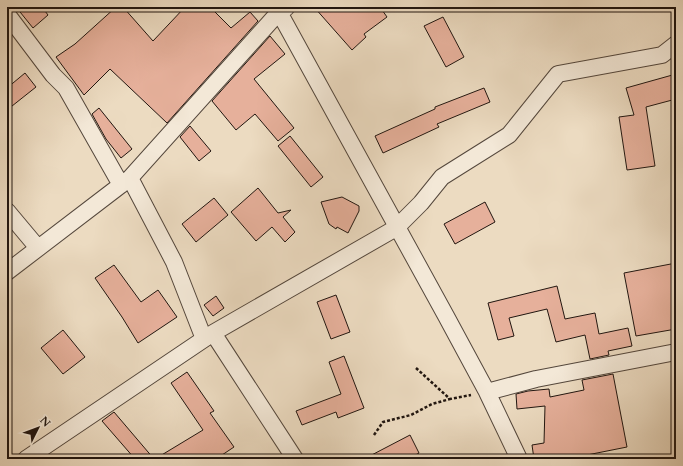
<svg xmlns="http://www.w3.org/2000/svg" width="683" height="466" viewBox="0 0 683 466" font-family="Cardo,serif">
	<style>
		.building { fill: #e6b09b; stroke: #211610 }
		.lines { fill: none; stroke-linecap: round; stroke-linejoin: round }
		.minor-casing { stroke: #54473c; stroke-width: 18 }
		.path { stroke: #211610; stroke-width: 2.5; stroke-dasharray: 3 2; stroke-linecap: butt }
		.minor { stroke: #f3e8d7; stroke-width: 16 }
	</style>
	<rect width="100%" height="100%" fill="#ecdbc1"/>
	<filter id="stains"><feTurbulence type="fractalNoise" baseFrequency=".005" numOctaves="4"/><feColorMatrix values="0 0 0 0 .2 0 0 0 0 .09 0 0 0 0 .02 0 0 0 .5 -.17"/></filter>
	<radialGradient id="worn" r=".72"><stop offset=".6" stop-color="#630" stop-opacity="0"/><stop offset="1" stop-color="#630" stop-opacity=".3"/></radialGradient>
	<path class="building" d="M 16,7 L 42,7 L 48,15 L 33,28 Z
		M 116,7 L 123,7 L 153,41 L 185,7 L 210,7 L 231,28 L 250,12 L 258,21 L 167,123 L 110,69 L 84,95 L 56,57 L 75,44 Z
		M 314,7 L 380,7 L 387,17 L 364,34 L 366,37 L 352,50 Z
		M 443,17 L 464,57 L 446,67 L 424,26 Z
		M 270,36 L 285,54 L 254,79 L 294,128 L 278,141 L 255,114 L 236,130 L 212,101 Z
		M 25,73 L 36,87 L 7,110 L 7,88 Z
		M 676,74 L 676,99 L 646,107 L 655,166 L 627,170 L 619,117 L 634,115 L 626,88 Z
		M 484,88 L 490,102 L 437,124 L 439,127 L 383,153 L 375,136 L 435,109 L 435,107 Z
		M 99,108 L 132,149 L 121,158 L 106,139 L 92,114 Z
		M 190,126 L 211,151 L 199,161 L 180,137 Z
		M 290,136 L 323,177 L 311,187 L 278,146 Z
		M 258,188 L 278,213 L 291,210 L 283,217 L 295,232 L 285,242 L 272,227 L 256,241 L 231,212 Z
		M 342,197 L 359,206 L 359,211 L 348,233 L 337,227 L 336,229 L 329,224 L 321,202 Z
		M 214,198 L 228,215 L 196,242 L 182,224 Z
		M 485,202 L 495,222 L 455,244 L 444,224 Z
		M 676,263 L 676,329 L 636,336 L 624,273 Z
		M 114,265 L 141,302 L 158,290 L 177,317 L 138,343 L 122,317 L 95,278 Z
		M 557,286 L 565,319 L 595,313 L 599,334 L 628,328 L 632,346 L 608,351 L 609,355 L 590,359 L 585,335 L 556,342 L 547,309 L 509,318 L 514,336 L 498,340 L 488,303 Z
		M 336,295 L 350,332 L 331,339 L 317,302 Z
		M 216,296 L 224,308 L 213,316 L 204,305 Z
		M 63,330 L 85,357 L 63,374 L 41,348 Z
		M 344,356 L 364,408 L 338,418 L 336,412 L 302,425 L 296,411 L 341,394 L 329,362 Z
		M 187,372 L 214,411 L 210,413 L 234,447 L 216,459 L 155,459 L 203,430 L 171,383 Z
		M 613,374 L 627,447 L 587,455 L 588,459 L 534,459 L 532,445 L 544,443 L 545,406 L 517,409 L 516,394 L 528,391 L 549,389 L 550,397 L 584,390 L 582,380 Z
		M 114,412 L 154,459 L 135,459 L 102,421 Z
		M 410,435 L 419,453 L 408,459 L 364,459 Z"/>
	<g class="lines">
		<g class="minor-casing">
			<path id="minor" d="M 279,12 L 446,316 L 487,392 L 519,459
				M 7,14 L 53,75 L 66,88 L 121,185
				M 130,178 L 174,262 L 204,339
				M 7,211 L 38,248
				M 7,272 L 130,178 L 279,12 L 286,8
				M 213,333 L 295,459
				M 487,392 L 536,379 L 676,352
				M 26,459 L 213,333 L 396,228 L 421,203 L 442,177 L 509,135 L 558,74 L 662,55 L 676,44"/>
		</g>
		<path class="path" d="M 416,368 L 450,399 L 471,395
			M 374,435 L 383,422 L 411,415 L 432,404 L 450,399"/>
		<use href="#minor" class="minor"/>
	</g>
	<rect width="683" height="466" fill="none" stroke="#ecdbc1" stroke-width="24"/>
	<rect x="8" y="8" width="667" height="450" fill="none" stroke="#211610" stroke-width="2"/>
	<rect x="12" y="12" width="659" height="442" fill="none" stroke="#211610"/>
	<g transform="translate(38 428) rotate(48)" stroke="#f3e8d7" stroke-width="3" paint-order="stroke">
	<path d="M0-3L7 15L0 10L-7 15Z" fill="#211610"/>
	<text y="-6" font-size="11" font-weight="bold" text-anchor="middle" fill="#211610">N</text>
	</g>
	<rect width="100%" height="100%" filter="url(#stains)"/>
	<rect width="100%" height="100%" fill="url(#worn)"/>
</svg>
